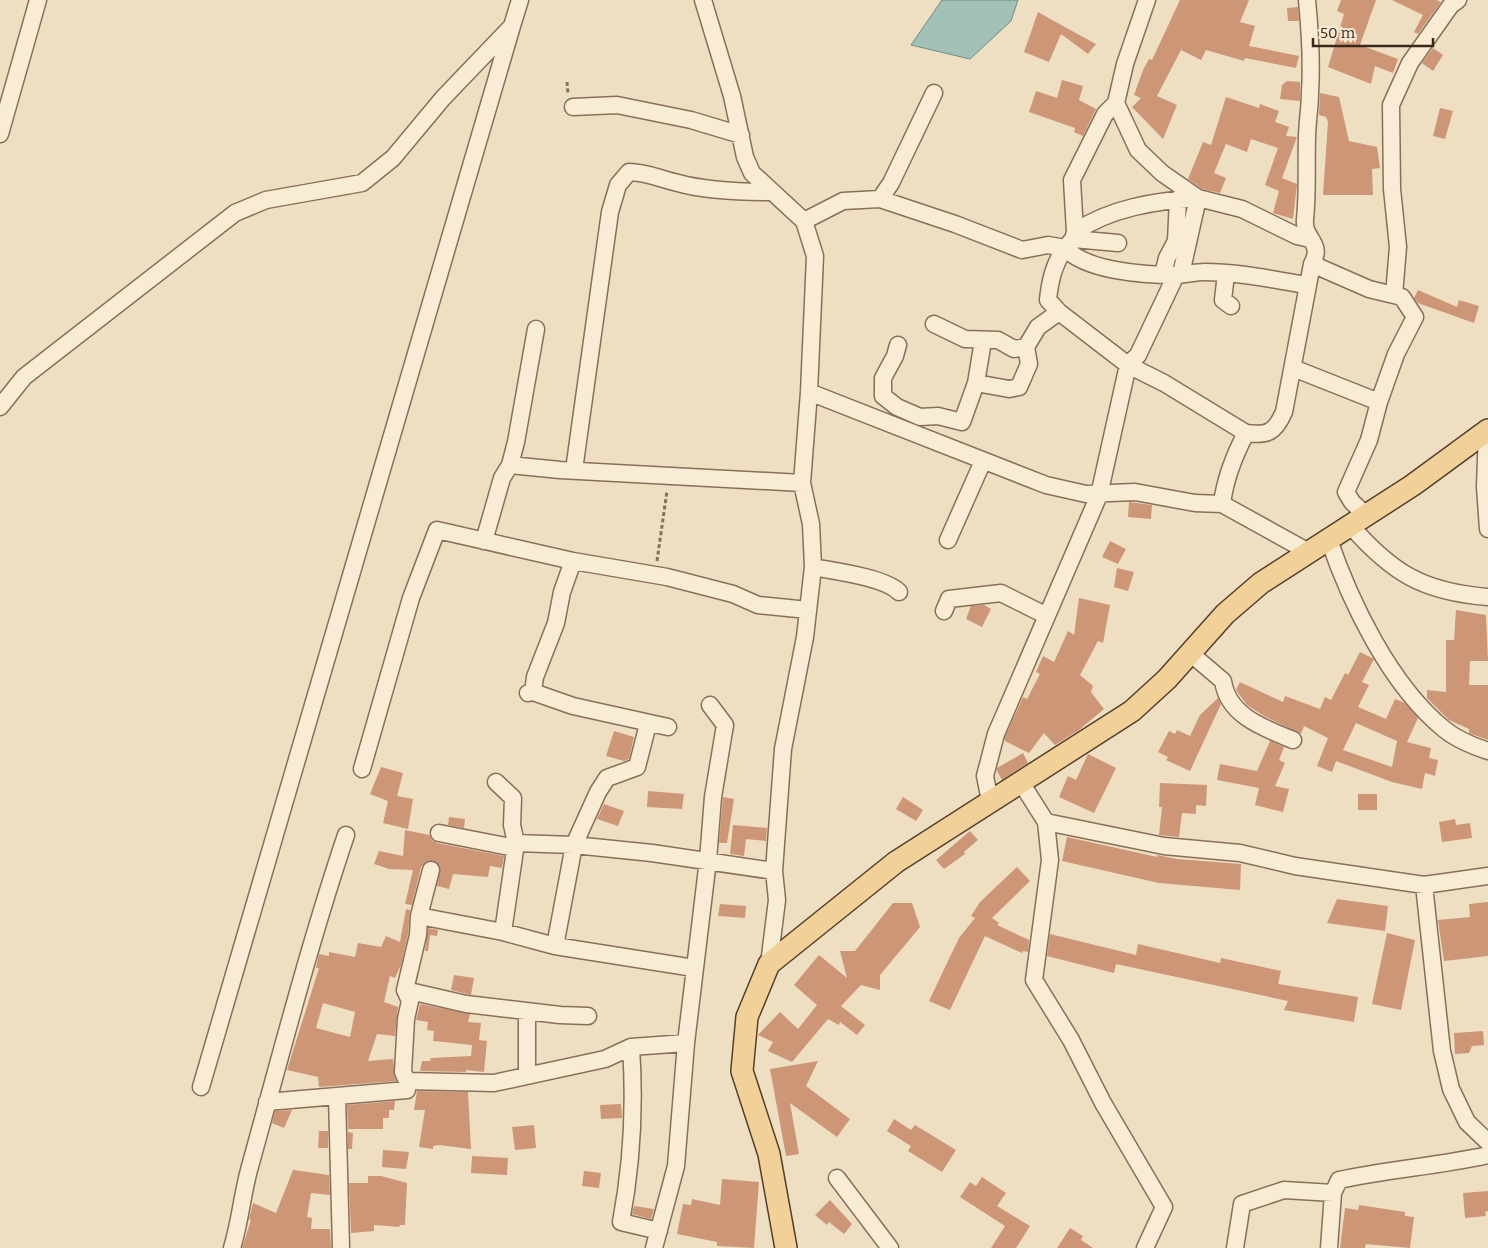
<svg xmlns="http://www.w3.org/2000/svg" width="1488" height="1248" viewBox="0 0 1488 1248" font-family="Bitter,serif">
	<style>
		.water { fill: #a4c1b7; stroke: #6b8f84 }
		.building { fill: #cd9677; fill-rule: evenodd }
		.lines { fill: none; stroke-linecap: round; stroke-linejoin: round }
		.minor-casing { stroke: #886f59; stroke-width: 19 }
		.major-casing { stroke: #563e2d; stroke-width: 24 }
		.path { stroke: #886f59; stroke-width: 3; stroke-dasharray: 4 2.5; stroke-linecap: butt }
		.minor { stroke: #f9ecd5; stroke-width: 16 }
		.major { stroke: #f2d199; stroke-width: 21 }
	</style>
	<rect width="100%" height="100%" fill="#eedfc2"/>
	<path class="water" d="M 942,0 L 1018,0 L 1011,21 L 970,59 L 911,45 Z"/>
	<path class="building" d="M 1180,0 L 1249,0 L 1240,22 L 1255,26 L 1249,46 L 1299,56 L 1296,68 L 1245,58 L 1244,61 L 1206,50 L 1201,60 L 1181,50 L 1157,96 L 1177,105 L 1163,139 L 1132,107 L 1141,98 L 1134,95 L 1143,70 L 1149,59 L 1152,60 Z
		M 1341,0 L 1376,0 L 1360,45 L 1398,59 L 1393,73 L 1375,66 L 1371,84 L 1328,67 L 1344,14 L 1337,11 Z
		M 1392,0 L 1436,0 L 1441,2 L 1418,34 L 1414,32 L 1423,15 Z
		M 1298,7 L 1299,21 L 1288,21 L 1287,8 Z
		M 1038,12 L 1063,26 L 1096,44 L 1088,54 L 1061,34 L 1049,62 L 1024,52 Z
		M 1433,48 L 1443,55 L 1433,71 L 1422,63 Z
		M 1062,80 L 1083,86 L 1079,100 L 1096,109 L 1083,136 L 1074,132 L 1075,128 L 1029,112 L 1036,91 L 1057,98 Z
		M 1287,81 L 1300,82 L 1300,101 L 1280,99 L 1282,85 Z
		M 1320,93 L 1339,97 L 1349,141 L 1377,147 L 1380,168 L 1372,169 L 1373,195 L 1323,195 L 1328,122 L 1326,117 L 1319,115 Z
		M 1226,97 L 1259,108 L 1260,104 L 1279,111 L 1275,122 L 1289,127 L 1286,136 L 1297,137 L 1282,178 L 1297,184 L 1293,219 L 1273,213 L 1279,191 L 1265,185 L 1278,148 L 1251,139 L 1247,152 L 1226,144 L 1214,173 L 1226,178 L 1220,193 L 1202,189 L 1188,179 L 1203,142 L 1211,145 Z
		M 1440,108 L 1453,111 L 1445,139 L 1433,136 Z
		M 1418,290 L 1457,307 L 1459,300 L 1479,306 L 1474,323 L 1418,303 L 1414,298 Z
		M 1129,502 L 1152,505 L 1151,519 L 1128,517 Z
		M 1110,541 L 1126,549 L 1118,564 L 1102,557 Z
		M 1117,568 L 1134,572 L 1128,591 L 1114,587 Z
		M 1079,598 L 1110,605 L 1103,643 L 1098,641 L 1080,675 L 1093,686 L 1091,692 L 1104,709 L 1079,730 L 1055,745 L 1044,733 L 1029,753 L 1005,741 L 1005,737 L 1023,697 L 1027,699 L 1040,674 L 1036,672 L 1043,656 L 1054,662 L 1068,631 L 1074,635 Z
		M 984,605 L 991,609 L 982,627 L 966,619 L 971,606 Z
		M 1456,610 L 1486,615 L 1488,661 L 1470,661 L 1469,685 L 1488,685 L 1488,740 L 1469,733 L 1469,729 L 1449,720 L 1427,698 L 1427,690 L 1446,692 L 1446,640 L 1454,640 Z
		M 1360,652 L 1374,659 L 1362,682 L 1369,685 L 1358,707 L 1386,719 L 1395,699 L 1405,703 L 1418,718 L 1407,742 L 1431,748 L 1429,758 L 1438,760 L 1435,776 L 1425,773 L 1422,789 L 1392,782 L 1336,761 L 1332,772 L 1317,766 L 1328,738 L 1304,726 L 1301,734 L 1264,716 L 1247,705 L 1236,690 L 1240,682 L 1283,702 L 1285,696 L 1320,709 L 1325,697 L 1331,700 L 1345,673 L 1348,675 ZM 1356,723 L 1397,741 L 1392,767 L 1343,750 Z
		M 1218,698 L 1221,704 L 1190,771 L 1166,760 L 1168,757 L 1158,752 L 1169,731 L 1175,734 L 1177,730 L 1190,736 L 1200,715 Z
		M 614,731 L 634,737 L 629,759 L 624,761 L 606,756 Z
		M 1270,741 L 1284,747 L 1279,760 L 1285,763 L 1275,786 L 1289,789 L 1283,812 L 1255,805 L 1259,788 L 1217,780 L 1220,764 L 1257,771 Z
		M 1023,753 L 1028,763 L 1002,780 L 997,771 L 997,768 Z
		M 1088,754 L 1116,768 L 1094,813 L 1059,797 L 1068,776 L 1076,780 Z
		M 381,767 L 403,773 L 397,796 L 413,799 L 408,829 L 383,823 L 388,801 L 370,794 Z
		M 1160,783 L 1207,785 L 1206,806 L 1196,805 L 1196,814 L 1182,813 L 1179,837 L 1159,835 L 1162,807 L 1159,807 Z
		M 648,791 L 684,794 L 682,809 L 647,807 Z
		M 1358,794 L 1377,794 L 1377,810 L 1358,810 Z
		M 723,797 L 734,799 L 727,843 L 719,843 Z
		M 903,797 L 923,810 L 916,821 L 896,809 Z
		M 604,804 L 624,811 L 618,826 L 597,819 Z
		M 449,817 L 465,819 L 464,828 L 448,825 Z
		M 1455,819 L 1456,825 L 1470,823 L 1472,838 L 1442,842 L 1439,822 Z
		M 733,825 L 767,828 L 766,841 L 746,839 L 744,856 L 730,854 Z
		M 405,830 L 429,835 L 432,840 L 437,843 L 504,856 L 502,868 L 490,866 L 488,877 L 453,874 L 449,889 L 437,886 L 440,867 L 434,861 L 428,861 L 421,867 L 412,905 L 405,904 L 413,870 L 389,869 L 374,864 L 379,851 L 403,856 Z
		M 970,831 L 978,840 L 964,852 L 965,854 L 944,869 L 936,860 Z
		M 1067,837 L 1157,857 L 1157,855 L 1177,859 L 1241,864 L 1240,890 L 1159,883 L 1062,861 Z
		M 1017,867 L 1030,881 L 992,918 L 999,923 L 997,925 L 1029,940 L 1028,952 L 1023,951 L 1022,953 L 985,936 L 950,1010 L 929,1001 L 959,938 L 975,918 L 971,916 L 980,902 Z
		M 1337,899 L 1388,906 L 1385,931 L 1327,923 Z
		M 1488,902 L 1488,956 L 1444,961 L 1438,920 L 1470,917 L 1469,904 Z
		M 893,903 L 912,903 L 920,927 L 880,975 L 880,990 L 861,985 L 841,1006 L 865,1025 L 857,1035 L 840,1022 L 839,1025 L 828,1019 L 792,1062 L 768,1051 L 773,1042 L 758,1035 L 780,1012 L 798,1029 L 817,1005 L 794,985 L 819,955 L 847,978 L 840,951 L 855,951 Z
		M 720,904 L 746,906 L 745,918 L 718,916 Z
		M 406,909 L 410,910 L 408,934 L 401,965 L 395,978 L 390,976 L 384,1002 L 398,1007 L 395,1036 L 377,1034 L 368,1061 L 393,1059 L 396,1081 L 319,1087 L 318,1077 L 287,1070 L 319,968 L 316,968 L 319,954 L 329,956 L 329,952 L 355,957 L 358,943 L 381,947 L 386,936 L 400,942 ZM 323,1003 L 355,1012 L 350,1037 L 316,1028 Z
		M 428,928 L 438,930 L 437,936 L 430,935 L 428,951 L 425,951 Z
		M 1387,933 L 1415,940 L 1401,1010 L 1372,1004 Z
		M 1050,934 L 1136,955 L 1138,944 L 1220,963 L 1221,958 L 1281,971 L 1278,984 L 1358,997 L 1354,1022 L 1284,1010 L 1288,1001 L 1116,964 L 1114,973 L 1047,956 Z
		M 454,975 L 474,978 L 471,995 L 451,990 Z
		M 420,1004 L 470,1014 L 468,1022 L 481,1023 L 479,1040 L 487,1041 L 484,1072 L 466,1070 L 466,1072 L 420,1071 L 422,1061 L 430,1061 L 431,1058 L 471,1056 L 472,1045 L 433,1041 L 434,1031 L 427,1030 L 428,1022 L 416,1020 Z
		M 1483,1031 L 1484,1045 L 1472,1046 L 1469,1053 L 1455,1054 L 1454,1033 Z
		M 818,1061 L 806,1086 L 850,1119 L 837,1137 L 790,1103 L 799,1154 L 786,1156 L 770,1069 Z
		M 417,1091 L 468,1092 L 471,1149 L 439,1145 L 433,1146 L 433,1149 L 419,1147 L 425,1110 L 414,1110 Z
		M 395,1101 L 394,1110 L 389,1110 L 389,1118 L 383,1118 L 383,1129 L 348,1129 L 347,1105 Z
		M 621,1104 L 622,1118 L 601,1119 L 600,1105 Z
		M 292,1110 L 284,1128 L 272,1123 L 275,1111 Z
		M 894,1119 L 911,1130 L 915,1125 L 956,1150 L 942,1172 L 908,1151 L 911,1146 L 887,1131 Z
		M 534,1125 L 536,1148 L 515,1150 L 512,1127 Z
		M 319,1131 L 328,1131 L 328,1148 L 318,1148 Z
		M 348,1132 L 353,1133 L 352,1149 L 348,1149 Z
		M 383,1150 L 409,1152 L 406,1169 L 382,1167 Z
		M 472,1156 L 508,1158 L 507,1175 L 471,1173 Z
		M 293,1170 L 329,1175 L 330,1195 L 311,1193 L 307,1217 L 312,1218 L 311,1229 L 330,1229 L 331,1248 L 242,1248 L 251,1220 L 249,1219 L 253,1203 L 276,1213 Z
		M 584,1171 L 601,1173 L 599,1188 L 582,1186 Z
		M 368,1176 L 381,1176 L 407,1183 L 405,1225 L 400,1225 L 399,1227 L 374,1225 L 374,1231 L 351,1233 L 349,1183 L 368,1183 Z
		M 982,1177 L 1006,1193 L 997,1206 L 1030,1226 L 1016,1248 L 991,1248 L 1005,1226 L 960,1197 L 970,1182 L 976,1186 Z
		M 722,1179 L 759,1182 L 754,1248 L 717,1246 L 717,1242 L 677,1234 L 683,1204 L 691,1205 L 692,1199 L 720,1205 Z
		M 1488,1191 L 1488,1211 L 1485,1212 L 1486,1216 L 1465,1218 L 1463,1193 Z
		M 830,1200 L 852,1224 L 844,1234 L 829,1222 L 827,1225 L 815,1215 Z
		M 1359,1205 L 1405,1212 L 1405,1216 L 1414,1217 L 1410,1248 L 1366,1244 L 1365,1248 L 1340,1248 L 1345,1208 L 1358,1210 Z
		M 634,1206 L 654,1209 L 651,1219 L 632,1214 Z
		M 1070,1228 L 1083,1236 L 1081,1240 L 1093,1248 L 1057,1248 Z"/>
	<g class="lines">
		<g class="minor-casing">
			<path id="minor" d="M 703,0 L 732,96 L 745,157 L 752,173 L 804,221 L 815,256 L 809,392 L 802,483 L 811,524 L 813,567 L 805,637 L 783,749 L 774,871 L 777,900 L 769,964
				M 1147,0 L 1125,64 L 1116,103 L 1138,150 L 1162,173 L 1198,198 L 1242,209 L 1297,236 L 1310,239
				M 573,107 L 617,105 L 691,120 L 741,135
				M 0,134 L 38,0
				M 880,199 L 891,183 L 934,93
				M 804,221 L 843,201 L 880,199 L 955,224 L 1022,250 L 1048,245 L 1065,248 L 1073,239 L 1075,232 C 1110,208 1155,201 1198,198 L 1181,274
				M 1075,232 L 1072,180 L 1105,114 L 1116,103
				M 1073,239 L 1118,243
				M 1312,264 L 1369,289 L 1402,297 L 1415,317 L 1396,354 L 1379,402 L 1369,440 L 1346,492 L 1352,502 L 1366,515
				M 1163,274 L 1167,258 L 1176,241 L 1178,199
				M 1226,274 L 1223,300 L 1231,306
				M 1394,295 L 1398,247 L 1392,189 L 1391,105 L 1410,63 L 1451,5 L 1458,0
				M 934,324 L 965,339 L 998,340 L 1014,349 L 1026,347 L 1038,327 L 1059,312
				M 898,345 L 895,356 L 883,378 L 883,396 L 897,407 L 920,417 L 938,416 L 962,422 L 976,383 L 983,341
				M 1293,368 L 1379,402
				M 976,383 L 1009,389 L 1019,387 L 1029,364 L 1026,347
				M 809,392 L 1046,485 L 1086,494 L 1135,492 L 1195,503 L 1222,504 L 1307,551
				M 0,407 L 24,377 L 235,213 L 266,200 L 362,183 L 393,158 L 443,98 L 512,26 L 520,0
				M 1487,431 L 1485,487 L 1488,529
				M 1246,433 C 1268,436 1275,432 1284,412 L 1312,264 C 1324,242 1303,240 1305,219 C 1308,192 1306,165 1307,138 C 1307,123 1310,108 1310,92 C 1312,61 1310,31 1307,0
				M 510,465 L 560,470 L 802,483
				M 574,470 L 610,212 L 618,185 L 629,172 C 646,172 661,179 678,183 C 707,191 740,192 770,192
				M 1222,504 C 1225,478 1234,456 1246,433 L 1164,383 L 1128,365 L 1059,312 L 1048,300 C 1050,280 1054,264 1065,248 C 1086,271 1144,275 1174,275 C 1185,275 1195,272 1205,272 C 1239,272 1274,280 1307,285
				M 1350,525 C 1392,573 1423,592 1488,597
				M 1328,537 C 1350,602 1390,685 1444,729 C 1456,739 1473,746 1488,751
				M 948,540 L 983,461
				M 484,541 L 502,478 L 510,465 L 516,442 L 536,329
				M 813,567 C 833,571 884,577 899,592
				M 944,611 L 949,599 L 1001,593 L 1047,616
				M 1190,653 L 1223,681 C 1228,716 1264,728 1293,740
				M 533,692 L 535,677 L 556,623 L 562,592 L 573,561
				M 528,693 L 533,692 L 573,706 L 668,727
				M 362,769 L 411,598 L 437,530 L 573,561 L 667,577 L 733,594 L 758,605 L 808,610
				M 496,782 L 513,798 L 512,825 L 516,843 L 503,932
				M 1022,784 L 1046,822 L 1050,860 L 1034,980 L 1071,1040 L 1103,1103 L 1164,1207 L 1145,1248
				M 990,801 L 985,776 L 996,734 L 1099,495 L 1128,365 L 1138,355 L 1176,275
				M 1046,822 L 1164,846 L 1240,853 L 1295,866 L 1424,885 L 1488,876
				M 439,833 L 515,848
				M 516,843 L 574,845 L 652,853 L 774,871
				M 431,870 L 419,916 L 418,935 L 405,990 L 466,1004 L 560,1015 L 588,1016
				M 1424,885 L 1442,1051 L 1451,1089 L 1467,1122 L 1488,1142
				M 419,916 L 503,932 L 555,946 L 694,968
				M 555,946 L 574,845 L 598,792 L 607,778 L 637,767 L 648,724
				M 405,990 L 410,1001 L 406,1019 L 403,1072 L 407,1081
				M 527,1012 L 527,1075
				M 631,1047 C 635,1105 632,1164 621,1222 L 659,1231
				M 201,1087 L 512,26
				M 337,1096 L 341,1248
				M 267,1102 L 407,1090 L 407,1081 L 494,1083 L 605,1059 L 631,1047 L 686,1043
				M 837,1178 L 890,1248
				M 232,1248 C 240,1222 242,1196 249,1170 C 280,1058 309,945 346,835
				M 654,1248 L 676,1166 L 686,1043 L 708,860 L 713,797 L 725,725 L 710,705
				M 1235,1248 L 1242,1204 L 1284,1190 L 1333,1193
				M 1329,1248 L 1333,1193 L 1339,1180 C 1389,1169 1439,1166 1488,1155"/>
		</g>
		<g class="major-casing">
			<path id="major" d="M 786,1248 L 769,1154 L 742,1071 L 747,1017 L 769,964 L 896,862 L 1132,711 L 1167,679 L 1225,614 L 1261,583 L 1413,485 L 1488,430"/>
		</g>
		<path class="path" d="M 567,82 L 568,94
			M 657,561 L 667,491"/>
		<use href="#minor" class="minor"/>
		<use href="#major" class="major"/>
	</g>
	<path d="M1313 38v8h120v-8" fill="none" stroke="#38291d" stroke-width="2.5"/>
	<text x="1320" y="38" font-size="15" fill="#38291d" stroke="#f6e9d1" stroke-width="4" paint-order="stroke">50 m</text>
</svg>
